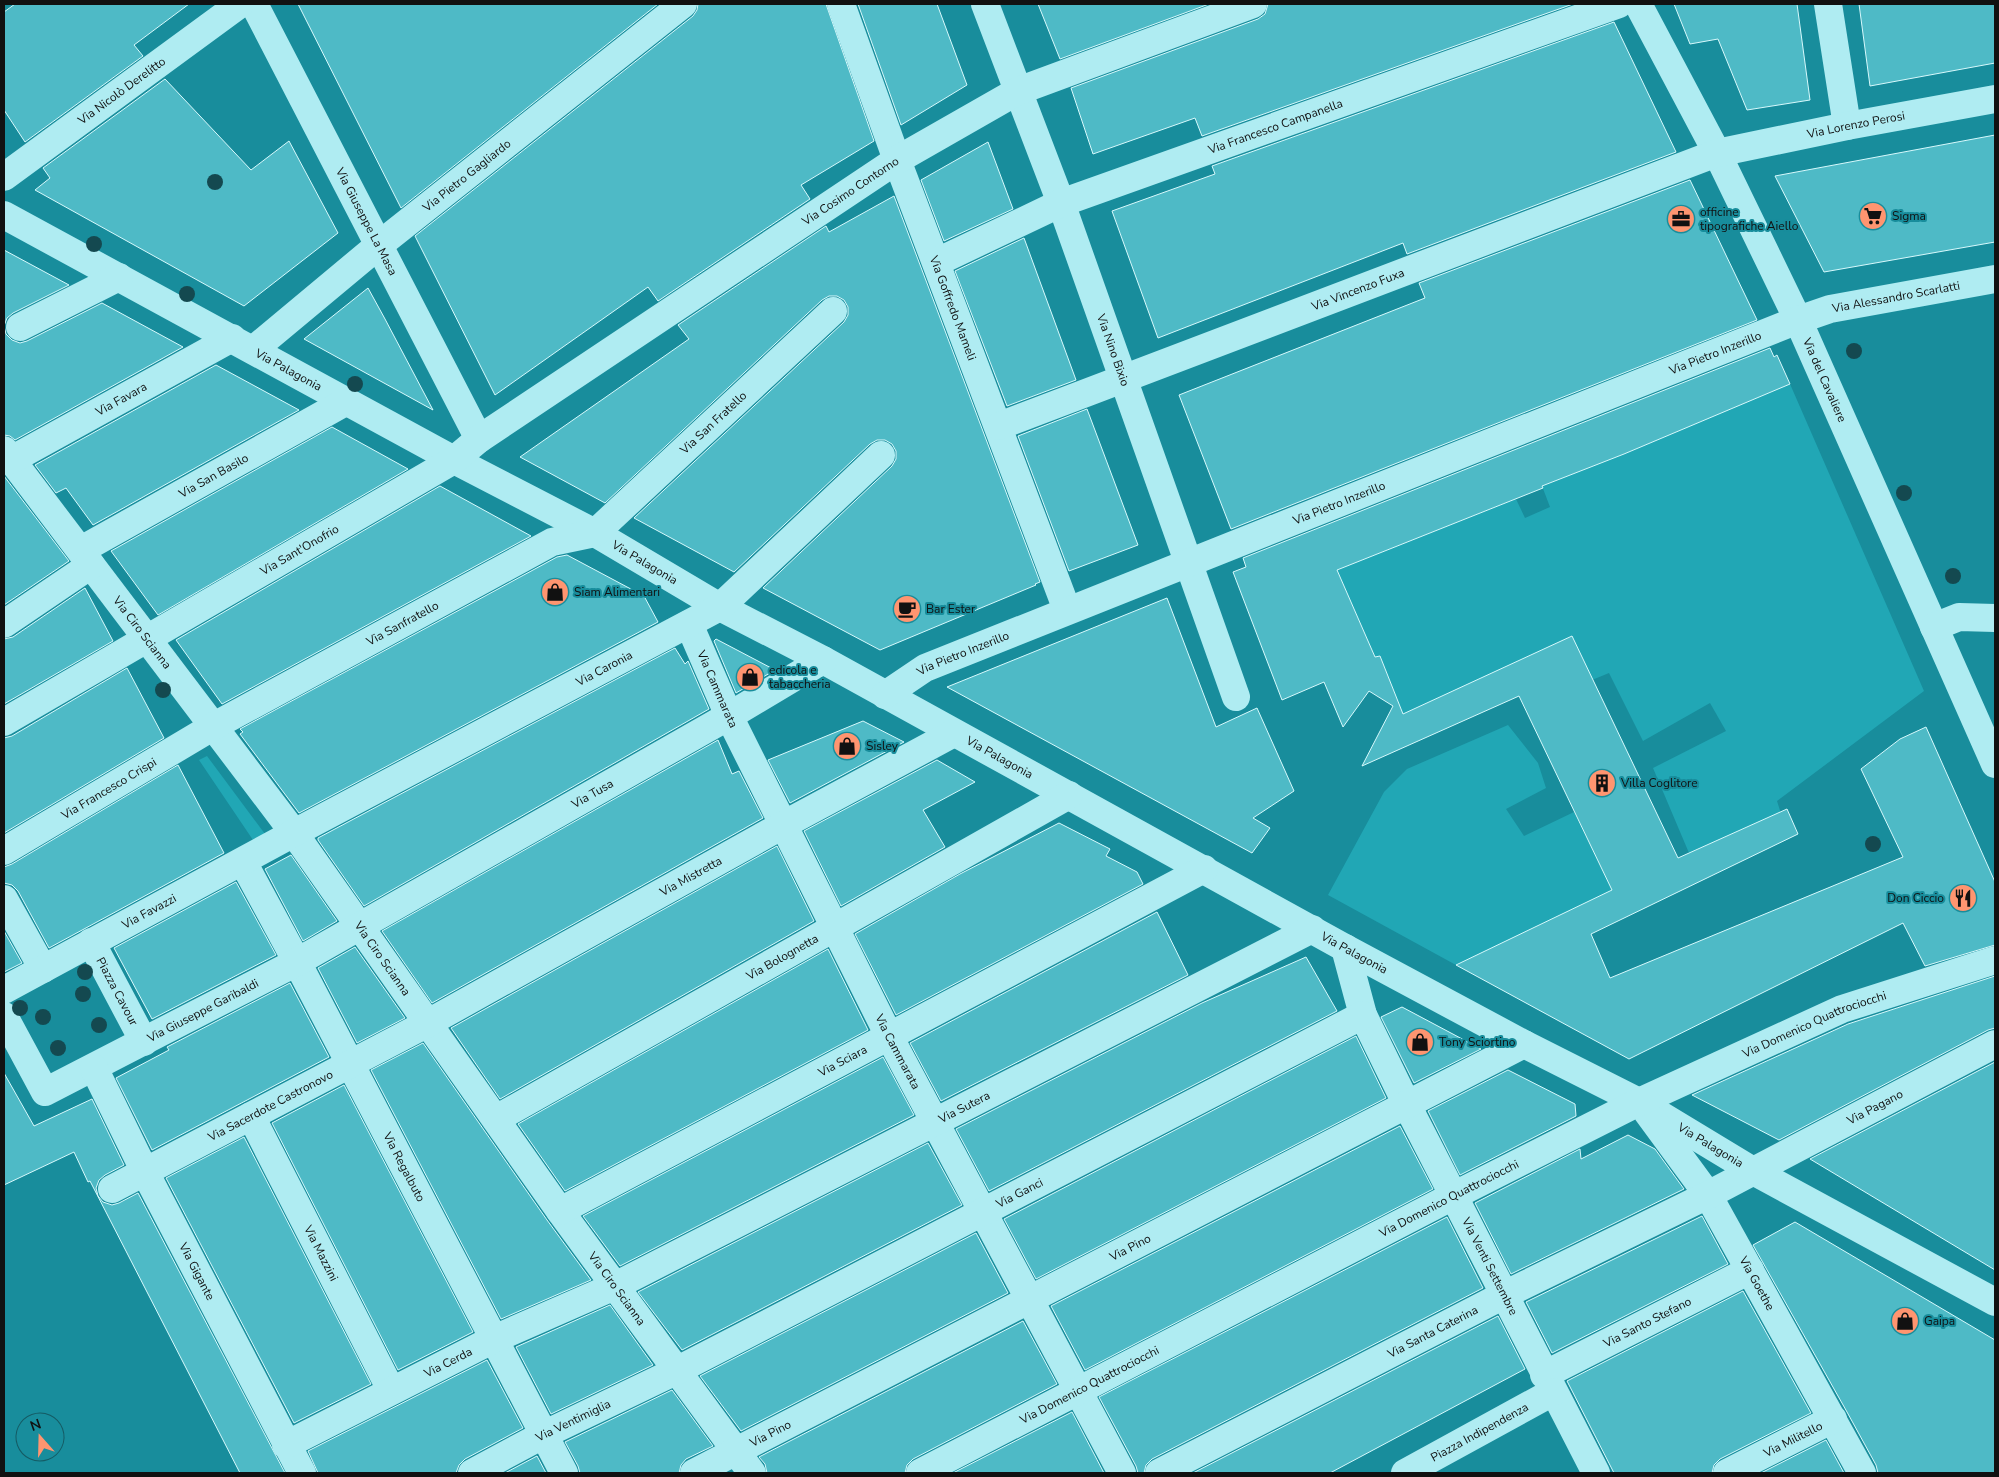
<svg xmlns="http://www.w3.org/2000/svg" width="1999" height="1477" viewBox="0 0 1999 1477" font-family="'Nunito Sans',sans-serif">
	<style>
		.green { fill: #21a7b5 }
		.building { fill: #4ebac6; stroke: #d7f9fc }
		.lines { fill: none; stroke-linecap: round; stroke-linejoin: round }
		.minor { stroke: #afecf2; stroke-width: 28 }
		.tree { fill: #144950 }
		.labels { text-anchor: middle; stroke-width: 4; stroke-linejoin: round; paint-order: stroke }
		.street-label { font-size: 12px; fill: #111; stroke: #188d9c }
		.poi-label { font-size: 12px; fill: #111; stroke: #188d9c; text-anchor: start }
	</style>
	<rect width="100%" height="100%" fill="#188d9c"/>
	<path class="green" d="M 1790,384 L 1924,691 L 1777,801 L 1789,839 L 1781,842 L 1770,817 L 1689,853 L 1653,768 L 1726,731 L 1710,703 L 1643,741 L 1609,673 L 1592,680 L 1571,637 L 1403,714 L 1380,656 L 1375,657 L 1337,570 L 1516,499 L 1525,518 L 1550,507 L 1542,486 L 1624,454 Z
		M 1508,725 L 1538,763 L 1546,788 L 1506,809 L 1524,836 L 1574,812 L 1612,890 L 1456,965 L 1328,895 L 1384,792 L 1407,769 Z
		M 207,756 L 265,834 L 253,840 L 199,760 Z"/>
	<path class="building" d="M 15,4 L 189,4 L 134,45 L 143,56 L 25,142 L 4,110 L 4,12 Z
		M 298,4 L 658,4 L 401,208 Z
		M 698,4 L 826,4 L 874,141 L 801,185 L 810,199 L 658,301 L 648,287 L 495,395 L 415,236 L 693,16 L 697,10 Z
		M 858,4 L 937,4 L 967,85 L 901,125 Z
		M 1038,4 L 1209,4 L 1060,59 Z
		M 1268,4 L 1573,4 L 1202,136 L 1195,118 L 1093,154 L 1071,88 L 1258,19 L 1265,14 Z
		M 1674,4 L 1797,4 L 1810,100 L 1747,110 L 1718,39 L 1690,44 Z
		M 1859,4 L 1995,4 L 1995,63 L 1870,86 Z
		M 1614,22 L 1676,152 L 1407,254 L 1403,243 L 1158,338 L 1112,211 L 1215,174 L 1212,166 Z
		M 165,79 L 251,170 L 289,141 L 338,233 L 244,306 L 35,190 L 50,178 L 43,168 Z
		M 1995,135 L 1995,242 L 1824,272 L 1775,176 Z
		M 988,142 L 1013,209 L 944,241 L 921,180 Z
		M 1690,180 L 1757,320 L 1231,529 L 1179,395 L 1425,298 L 1419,283 Z
		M 894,196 L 1040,582 L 1035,584 L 1036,585 L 880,650 L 763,588 L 892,466 L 896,459 L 896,451 L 892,444 L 885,440 L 877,440 L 870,444 L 734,572 L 634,518 L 844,322 L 848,315 L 848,307 L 844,300 L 837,296 L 829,296 L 822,300 L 605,503 L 520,457 L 689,339 L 678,325 L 826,226 L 829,232 Z
		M 1024,238 L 1076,380 L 1007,406 L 955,271 Z
		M 4,250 L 69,285 L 13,313 L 7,318 L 4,326 L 6,334 L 12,340 L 20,343 L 27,341 L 102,303 L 183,347 L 15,440 L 10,436 L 4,435 Z
		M 368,288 L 385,319 L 433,410 L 304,339 Z
		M 1770,348 L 1774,357 L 1777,355 L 1790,384 L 1624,454 L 1542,486 L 1543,488 L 1337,570 L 1375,657 L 1380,656 L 1403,714 L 1572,636 L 1678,858 L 1787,809 L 1798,834 L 1591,934 L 1610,978 L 1903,857 L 1861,769 L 1900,739 L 1926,727 L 1995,882 L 1995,945 L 1925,966 L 1903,923 L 1629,1059 L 1456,965 L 1612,890 L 1519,696 L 1362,766 L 1393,706 L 1369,691 L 1343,727 L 1324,682 L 1282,700 L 1233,572 L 1246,567 L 1243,558 Z
		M 216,365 L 299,410 L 93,525 L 66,488 L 56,493 L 35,465 Z
		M 1087,409 L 1138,545 L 1069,571 L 1018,436 Z
		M 332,427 L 408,469 L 158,615 L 111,551 Z
		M 4,476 L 69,561 L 4,605 Z
		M 440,486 L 531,536 L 222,704 L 176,640 Z
		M 567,555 L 644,596 L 658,622 L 299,813 L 240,734 L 243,732 L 240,729 L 557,557 Z
		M 85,588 L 113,641 L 4,704 L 4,639 L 13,637 Z
		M 1167,598 L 1216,727 L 1257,708 L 1294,791 L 1253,818 L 1270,828 L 1252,853 L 947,687 Z
		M 716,639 L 775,670 L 736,693 L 714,641 Z
		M 675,648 L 685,664 L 688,661 L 709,709 L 364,906 L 318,840 L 318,838 Z
		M 127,668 L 164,738 L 4,833 L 4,738 L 12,736 Z
		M 863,721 L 904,742 L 790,803 L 768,760 Z
		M 718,740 L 732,774 L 739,771 L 763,818 L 432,1003 L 382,931 Z
		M 937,760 L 975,782 L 923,810 L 945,847 L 841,906 L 804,831 Z
		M 178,765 L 224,853 L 49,948 L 18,891 L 12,885 L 4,883 L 4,867 L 12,864 Z
		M 1059,823 L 1110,849 L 1106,856 L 1137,872 L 1143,884 L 896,1015 L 855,934 L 960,874 Z
		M 777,846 L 814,921 L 500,1099 L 451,1028 Z
		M 291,855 L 337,921 L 303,941 L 265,869 Z
		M 236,882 L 276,955 L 152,1019 L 114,948 Z
		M 1157,912 L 1188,975 L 941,1101 L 910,1043 Z
		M 4,931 L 22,963 L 4,972 Z
		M 355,947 L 405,1018 L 357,1043 L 318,968 Z
		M 828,949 L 868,1030 L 565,1191 L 518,1124 Z
		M 1306,957 L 1337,1011 L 989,1191 L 956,1129 L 1202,1003 Z
		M 1995,976 L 1995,1028 L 1988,1030 L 1779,1140 L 1692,1095 L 1848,1024 Z
		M 290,983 L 329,1057 L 152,1150 L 116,1078 L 169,1050 L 167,1047 Z
		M 1402,1007 L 1481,1049 L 1414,1083 L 1381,1017 Z
		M 1356,1036 L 1386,1098 L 1036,1279 L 1004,1219 Z
		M 423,1043 L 547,1220 L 591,1280 L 501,1319 L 371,1070 Z
		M 883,1057 L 914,1115 L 620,1266 L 583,1216 Z
		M 1995,1062 L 1995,1270 L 1810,1159 Z
		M 1508,1070 L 1575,1104 L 1576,1116 L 1460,1175 L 1428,1111 Z
		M 4,1073 L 34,1126 L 92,1099 L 124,1165 L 105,1175 L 99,1180 L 96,1188 L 98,1196 L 103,1202 L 112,1205 L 119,1203 L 138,1193 L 285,1473 L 240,1473 L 90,1181 L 88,1182 L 74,1152 L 4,1185 Z
		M 344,1085 L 473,1332 L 398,1370 L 272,1123 Z
		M 1400,1126 L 1433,1189 L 1085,1370 L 1051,1306 Z
		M 1628,1135 L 1655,1149 L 1684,1189 L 1511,1274 L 1475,1203 L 1580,1149 L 1581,1159 Z
		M 244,1137 L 371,1384 L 294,1423 L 166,1178 Z
		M 928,1143 L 962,1205 L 682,1350 L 638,1292 Z
		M 1702,1216 L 1728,1264 L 1552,1353 L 1526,1302 Z
		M 1447,1217 L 1483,1288 L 1152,1459 L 1146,1465 L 1144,1473 L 1138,1473 L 1136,1466 L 1099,1397 Z
		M 1795,1222 L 1995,1340 L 1995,1473 L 1878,1473 L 1876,1465 L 1847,1412 L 1753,1245 Z
		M 976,1233 L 1008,1293 L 741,1431 L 700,1376 Z
		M 1743,1291 L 1811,1413 L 1720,1459 L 1714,1465 L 1712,1473 L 1614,1473 L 1567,1381 Z
		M 610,1305 L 653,1365 L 551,1414 L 516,1347 Z
		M 1498,1316 L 1525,1369 L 1330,1473 L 1193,1473 Z
		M 1023,1321 L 1057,1384 L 913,1459 L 907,1465 L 905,1473 L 767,1473 L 765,1464 L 759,1457 Z
		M 487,1360 L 523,1428 L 465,1459 L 459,1465 L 456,1473 L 318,1473 L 308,1451 Z
		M 672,1390 L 713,1446 L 686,1459 L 681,1465 L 679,1473 L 580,1473 L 578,1466 L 565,1442 Z
		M 1072,1412 L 1104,1473 L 953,1473 Z
		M 1826,1440 L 1844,1473 L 1761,1473 Z
		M 537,1456 L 546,1473 L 505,1473 Z"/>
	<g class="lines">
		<g class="minor">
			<path id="s1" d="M 254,4 L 479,439"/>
			<path id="s2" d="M 841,4 L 897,160 L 1067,610"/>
			<path id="s3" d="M 985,4 L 1061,203 L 1236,697"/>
			<path id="s4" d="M 1638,4 L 1717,153 L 1798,320 L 1995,764"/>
			<path d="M 1828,4 L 1847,126"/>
			<path id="s5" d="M 4,177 L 240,4"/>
			<path id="s6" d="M 4,215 L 454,460 L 595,533 L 720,607 L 823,660 L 1345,948 L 1524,1044 L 1639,1102 L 1753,1171 L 1995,1302"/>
			<path id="s7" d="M 937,262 L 1061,203 L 1619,4"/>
			<path d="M 20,327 L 119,277"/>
			<path id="s8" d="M 253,350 L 379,245 L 683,4"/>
			<path id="s9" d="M 999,426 L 1717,153 L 1847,126 L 1995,99"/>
			<path id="s10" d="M 4,450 L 294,833 L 560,1211 L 752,1473"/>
			<path id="s11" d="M 11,460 L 232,338"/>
			<path id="s12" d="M 81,550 L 347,401"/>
			<path d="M 4,624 L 91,565"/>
			<path id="s13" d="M 689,624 L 729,716 L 889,1036 L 1122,1473"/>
			<path d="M 1934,627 L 1959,617 L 1995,618"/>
			<path id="s14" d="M 885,695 L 925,668 L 1798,320 L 1830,309 L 1995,279"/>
			<path id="s15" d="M 4,722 L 454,460 L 479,439 L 897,160 L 1018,91 L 1253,4"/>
			<path id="s16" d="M 4,851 L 214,726 L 552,542 L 595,533 L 833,311"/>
			<path id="s17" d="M 243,862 L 297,962 L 564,1473"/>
			<path d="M 4,899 L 43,969"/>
			<path id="s18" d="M 91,942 L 144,1042"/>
			<path id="s19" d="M 1345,948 L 1363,1015 L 1407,1105 L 1596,1473"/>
			<path id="s20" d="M 4,990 L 294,833 L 720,607 L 881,455"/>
			<path id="s21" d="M 4,1016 L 45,1092 L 297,962 L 729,716 L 823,660"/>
			<path id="s22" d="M 94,1068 L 145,1172 L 302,1473"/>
			<path id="s23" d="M 1647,1112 L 1708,1195 L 1862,1473"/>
			<path id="s24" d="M 251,1116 L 391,1390"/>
			<path id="s25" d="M 496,1119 L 1069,795"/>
			<path id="s26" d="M 112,1189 L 428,1023 L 783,825 L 954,733"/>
			<path id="s27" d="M 560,1211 L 1204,869"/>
			<path id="s28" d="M 1544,1375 L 1750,1270"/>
			<path id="s29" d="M 286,1445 L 494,1339 L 615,1286 L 1312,929"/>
			<path id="s30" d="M 472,1473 L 543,1435 L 676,1371 L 1363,1015"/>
			<path id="s31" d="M 694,1473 L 1524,1044"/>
			<path id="s32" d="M 920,1473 L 1453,1196 L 1639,1102 L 1842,1009 L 1995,960"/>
			<path id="s33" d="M 1159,1473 L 1504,1295 L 1708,1195 L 1995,1044"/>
			<path id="s34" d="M 1405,1473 L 1553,1392"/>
			<path id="s35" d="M 1727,1473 L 1833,1419"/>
		</g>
	</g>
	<g class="tree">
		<circle cx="215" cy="182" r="8"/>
		<circle cx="94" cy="244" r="8"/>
		<circle cx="187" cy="294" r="8"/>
		<circle cx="1854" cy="351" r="8"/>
		<circle cx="355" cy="384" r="8"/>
		<circle cx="1904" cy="493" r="8"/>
		<circle cx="1953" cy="576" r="8"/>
		<circle cx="163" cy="690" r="8"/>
		<circle cx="1873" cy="844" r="8"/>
		<circle cx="85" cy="972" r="8"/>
		<circle cx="83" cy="994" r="8"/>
		<circle cx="20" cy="1008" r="8"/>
		<circle cx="43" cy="1017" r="8"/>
		<circle cx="99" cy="1025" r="8"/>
		<circle cx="58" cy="1048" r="8"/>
	</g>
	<defs>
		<g id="supermarket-disc" transform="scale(1.4375)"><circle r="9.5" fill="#ff9570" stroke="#188d9c"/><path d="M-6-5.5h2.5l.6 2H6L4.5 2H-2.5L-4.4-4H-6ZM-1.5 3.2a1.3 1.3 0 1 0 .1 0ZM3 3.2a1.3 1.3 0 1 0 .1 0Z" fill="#111"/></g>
		<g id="office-disc" transform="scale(1.4375)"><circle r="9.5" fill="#ff9570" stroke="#188d9c"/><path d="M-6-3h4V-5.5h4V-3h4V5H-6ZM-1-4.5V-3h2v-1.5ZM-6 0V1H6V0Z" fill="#111"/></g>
		<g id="shop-disc" transform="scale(1.4375)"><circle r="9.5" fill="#ff9570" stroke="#188d9c"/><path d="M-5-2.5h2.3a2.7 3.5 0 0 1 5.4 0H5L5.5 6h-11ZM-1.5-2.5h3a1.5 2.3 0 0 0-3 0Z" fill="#111"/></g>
		<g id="cafe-disc" transform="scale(1.4375)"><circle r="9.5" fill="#ff9570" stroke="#188d9c"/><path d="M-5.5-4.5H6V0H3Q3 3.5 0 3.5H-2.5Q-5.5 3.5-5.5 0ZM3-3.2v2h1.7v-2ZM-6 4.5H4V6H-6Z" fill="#111"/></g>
		<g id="building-disc" transform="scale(1.4375)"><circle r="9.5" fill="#ff9570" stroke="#188d9c"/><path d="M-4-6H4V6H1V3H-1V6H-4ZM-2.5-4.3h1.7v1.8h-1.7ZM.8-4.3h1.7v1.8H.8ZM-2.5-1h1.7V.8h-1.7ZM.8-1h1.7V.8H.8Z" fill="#111"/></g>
		<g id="restaurant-disc" transform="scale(1.4375)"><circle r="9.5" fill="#ff9570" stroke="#188d9c"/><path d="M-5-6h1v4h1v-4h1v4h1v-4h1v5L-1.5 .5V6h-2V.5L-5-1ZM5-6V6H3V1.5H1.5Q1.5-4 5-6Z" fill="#111"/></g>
	</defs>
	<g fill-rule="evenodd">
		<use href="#supermarket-disc" x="1873" y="216"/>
		<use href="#office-disc" x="1681" y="219"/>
		<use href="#shop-disc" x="555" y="592"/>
		<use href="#cafe-disc" x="907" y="609"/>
		<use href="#shop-disc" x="750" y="677"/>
		<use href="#shop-disc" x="847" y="746"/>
		<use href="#building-disc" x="1602" y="783"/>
		<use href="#restaurant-disc" x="1963" y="898"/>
		<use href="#shop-disc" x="1420" y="1042"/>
		<use href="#shop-disc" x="1905" y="1321"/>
	</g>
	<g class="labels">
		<g class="street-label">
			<text dy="4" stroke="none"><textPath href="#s5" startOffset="146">Via Nicolò Derelitto</textPath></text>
			<text dy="4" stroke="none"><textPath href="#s9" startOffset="910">Via Lorenzo Perosi</textPath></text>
			<text dy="4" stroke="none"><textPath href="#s7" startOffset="365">Via Francesco Campanella</textPath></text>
			<text dy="4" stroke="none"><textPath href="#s8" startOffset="276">Via Pietro Gagliardo</textPath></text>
			<text dy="4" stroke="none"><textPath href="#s15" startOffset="1000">Via Cosimo Contorno</textPath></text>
			<text dy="4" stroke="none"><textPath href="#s1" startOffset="245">Via Giuseppe La Masa</textPath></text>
			<text dy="4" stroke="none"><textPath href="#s9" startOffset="384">Via Vincenzo Fuxa</textPath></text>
			<text dy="4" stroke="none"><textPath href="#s14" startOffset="1089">Via Alessandro Scarlatti</textPath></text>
			<text dy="4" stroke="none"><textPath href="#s2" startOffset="324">Via Goffredo Mameli</textPath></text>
			<text dy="4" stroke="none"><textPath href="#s3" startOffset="369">Via Nino Bixio</textPath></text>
			<text dy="4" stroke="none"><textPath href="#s14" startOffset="899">Via Pietro Inzerillo</textPath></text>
			<text dy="4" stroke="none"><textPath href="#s6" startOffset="324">Via Palagonia</textPath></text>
			<text dy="4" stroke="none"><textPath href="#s4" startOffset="420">Via del Cavaliere</textPath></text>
			<text dy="4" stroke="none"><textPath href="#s11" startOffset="126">Via Favara</textPath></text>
			<text dy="4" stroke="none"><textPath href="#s16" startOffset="835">Via San Fratello</textPath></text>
			<text dy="4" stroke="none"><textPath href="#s12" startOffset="152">Via San Basilo</textPath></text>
			<text dy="4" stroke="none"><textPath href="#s14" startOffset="494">Via Pietro Inzerillo</textPath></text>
			<text dy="4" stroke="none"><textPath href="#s15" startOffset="342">Via Sant'Onofrio</textPath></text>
			<text dy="4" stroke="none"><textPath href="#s6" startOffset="729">Via Palagonia</textPath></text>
			<text dy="4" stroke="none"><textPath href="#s16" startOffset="459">Via Sanfratello</textPath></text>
			<text dy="4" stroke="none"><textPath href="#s10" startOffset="229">Via Ciro Scianna</textPath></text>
			<text dy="4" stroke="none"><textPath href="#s14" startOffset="89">Via Pietro Inzerillo</textPath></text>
			<text dy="4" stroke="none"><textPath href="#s20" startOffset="681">Via Caronia</textPath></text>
			<text dy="4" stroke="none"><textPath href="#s13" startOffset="71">Via Cammarata</textPath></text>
			<text dy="4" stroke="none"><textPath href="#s6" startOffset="1134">Via Palagonia</textPath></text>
			<text dy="4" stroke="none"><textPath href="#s16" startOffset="122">Via Francesco Crispi</textPath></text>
			<text dy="4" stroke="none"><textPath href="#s21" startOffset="710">Via Tusa</textPath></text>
			<text dy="4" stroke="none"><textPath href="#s26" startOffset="658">Via Mistretta</textPath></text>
			<text dy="4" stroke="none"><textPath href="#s20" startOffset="165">Via Favazzi</textPath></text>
			<text dy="4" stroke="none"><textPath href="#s6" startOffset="1539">Via Palagonia</textPath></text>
			<text dy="4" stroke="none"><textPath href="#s25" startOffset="329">Via Bolognetta</textPath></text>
			<text dy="4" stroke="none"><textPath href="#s10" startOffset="634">Via Ciro Scianna</textPath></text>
			<text dy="4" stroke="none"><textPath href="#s18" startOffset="56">Piazza Cavour</textPath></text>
			<text dy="4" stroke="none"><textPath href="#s21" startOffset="264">Via Giuseppe Garibaldi</textPath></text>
			<text dy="4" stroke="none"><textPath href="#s32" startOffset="1001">Via Domenico Quattrociocchi</textPath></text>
			<text dy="4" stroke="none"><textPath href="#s13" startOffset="476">Via Cammarata</textPath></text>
			<text dy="4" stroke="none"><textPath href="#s27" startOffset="320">Via Sciara</textPath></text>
			<text dy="4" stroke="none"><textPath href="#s26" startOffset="179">Via Sacerdote Castronovo</textPath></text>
			<text dy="4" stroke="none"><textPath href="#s33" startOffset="804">Via Pagano</textPath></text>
			<text dy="4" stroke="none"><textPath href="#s29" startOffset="758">Via Sutera</textPath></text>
			<text dy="4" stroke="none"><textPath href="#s6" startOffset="1944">Via Palagonia</textPath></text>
			<text dy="4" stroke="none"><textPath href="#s17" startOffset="345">Via Regalbuto</textPath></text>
			<text dy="4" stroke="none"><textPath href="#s30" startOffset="615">Via Ganci</textPath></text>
			<text dy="4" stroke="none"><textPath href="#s32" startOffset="596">Via Domenico Quattrociocchi</textPath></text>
			<text dy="4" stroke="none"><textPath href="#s31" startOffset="491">Via Pino</textPath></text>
			<text dy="4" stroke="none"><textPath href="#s24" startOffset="154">Via Mazzini</textPath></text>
			<text dy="4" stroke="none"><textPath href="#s19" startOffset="351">Via Venti Settembre</textPath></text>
			<text dy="4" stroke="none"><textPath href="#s22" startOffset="228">Via Gigante</textPath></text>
			<text dy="4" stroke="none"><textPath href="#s23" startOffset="204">Via Goethe</textPath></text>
			<text dy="4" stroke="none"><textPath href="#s10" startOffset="1039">Via Ciro Scianna</textPath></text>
			<text dy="4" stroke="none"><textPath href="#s28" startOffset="116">Via Santo Stefano</textPath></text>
			<text dy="4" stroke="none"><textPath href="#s33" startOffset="308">Via Santa Caterina</textPath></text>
			<text dy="4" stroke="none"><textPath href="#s29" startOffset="182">Via Cerda</textPath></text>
			<text dy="4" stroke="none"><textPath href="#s32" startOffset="191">Via Domenico Quattrociocchi</textPath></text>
			<text dy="4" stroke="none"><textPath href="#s30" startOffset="114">Via Ventimiglia</textPath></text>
			<text dy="4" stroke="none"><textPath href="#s34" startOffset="85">Piazza Indipendenza</textPath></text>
			<text dy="4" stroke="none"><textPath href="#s31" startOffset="86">Via Pino</textPath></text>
			<text dy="4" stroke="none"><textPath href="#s35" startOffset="74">Via Militello</textPath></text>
		</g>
		<g class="poi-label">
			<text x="1700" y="216">officine<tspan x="1700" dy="14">tipografiche Aiello</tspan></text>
			<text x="1892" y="220">Sigma</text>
			<text x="574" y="596">Siam Alimentari</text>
			<text x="926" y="613">Bar Ester</text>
			<text x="769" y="674">edicola e<tspan x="769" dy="14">tabaccheria</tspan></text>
			<text x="866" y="750">Sisley</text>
			<text x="1621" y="787">Villa Coglitore</text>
			<text x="1944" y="902" text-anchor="end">Don Ciccio</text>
			<text x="1439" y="1046">Tony Sciortino</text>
			<text x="1924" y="1325">Gaipa</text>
		</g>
	</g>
	<rect width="1999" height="1477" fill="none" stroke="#111111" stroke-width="10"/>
	<g transform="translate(40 1437) rotate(340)"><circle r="24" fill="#188d9c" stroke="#155b64"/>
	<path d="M0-4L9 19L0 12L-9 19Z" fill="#ff9570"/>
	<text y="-8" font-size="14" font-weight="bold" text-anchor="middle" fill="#111111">N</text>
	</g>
</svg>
